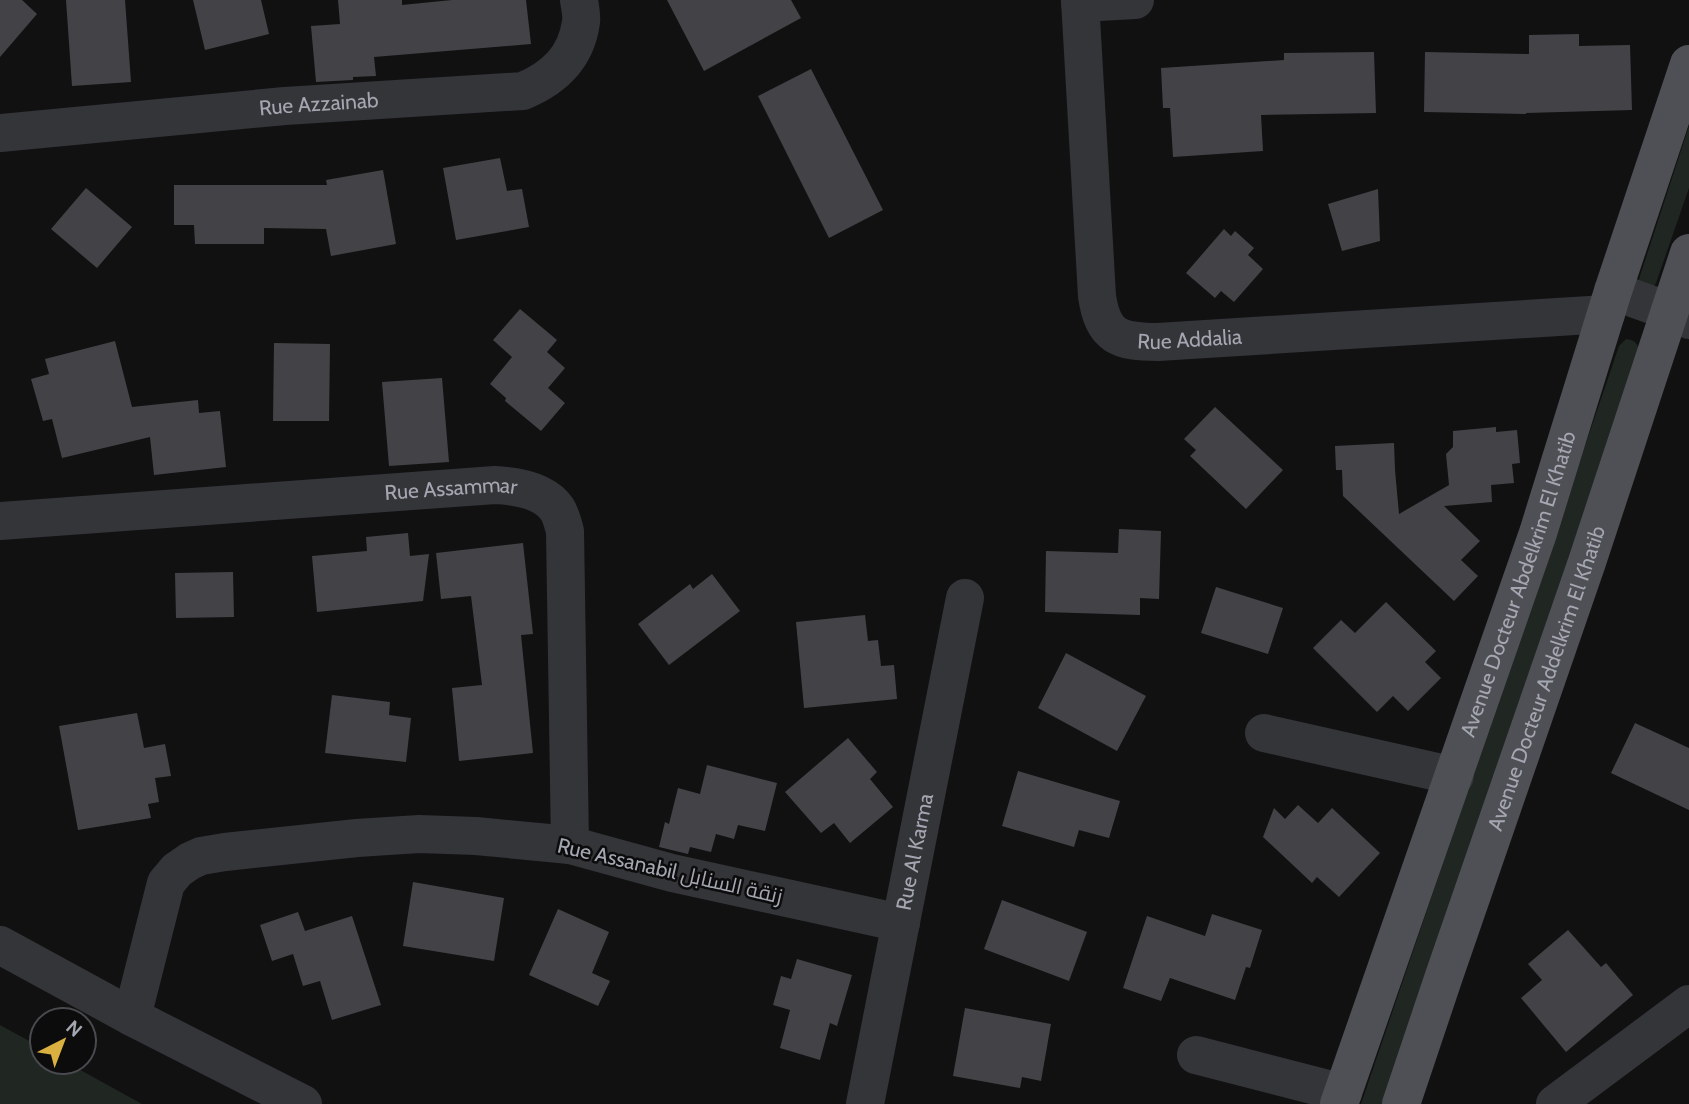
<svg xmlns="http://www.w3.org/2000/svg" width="1689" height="1104" viewBox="0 0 1689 1104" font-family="Cabin,Cairo,sans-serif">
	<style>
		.green { fill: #202621 }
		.building { fill: #434347 }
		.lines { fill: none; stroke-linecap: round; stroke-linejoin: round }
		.minor { stroke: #343539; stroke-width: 38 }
		.major { stroke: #4f5055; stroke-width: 38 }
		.labels { text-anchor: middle; stroke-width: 5; stroke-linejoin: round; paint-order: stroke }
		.street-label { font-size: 21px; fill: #a4a7b1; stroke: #0c0c0d }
	</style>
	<rect width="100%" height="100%" fill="#111112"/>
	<path class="green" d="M 1689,126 L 1689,188 L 1656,283 L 1654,286 L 1639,284 L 1639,279 Z
		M 1626,339 C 1635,340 1639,344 1639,353 L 1383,1104 L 1361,1104 L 1619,346 Z
		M 0,1025 L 42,1048 L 42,1062 L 66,1062 L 142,1104 L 0,1104 Z"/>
	<path class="building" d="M 0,0 L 22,0 L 37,14 L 0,57 Z
		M 66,0 L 125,0 L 131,82 L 72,86 Z
		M 193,0 L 261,0 L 269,34 L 205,50 Z
		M 338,0 L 402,0 L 402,5 L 452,0 L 526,0 L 531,44 L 374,57 L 376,76 L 353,77 L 353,80 L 316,82 L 311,26 L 340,24 Z
		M 667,0 L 791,0 L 801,18 L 704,71 Z
		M 1579,34 L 1579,46 L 1630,45 L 1632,110 L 1526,113 L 1526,114 L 1424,112 L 1425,52 L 1529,54 L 1529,35 Z
		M 1374,52 L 1376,113 L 1261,115 L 1263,151 L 1173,157 L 1170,108 L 1163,108 L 1161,68 L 1284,60 L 1284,53 Z
		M 811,69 L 883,210 L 829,238 L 758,96 Z
		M 500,158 L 507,191 L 522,189 L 529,227 L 456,240 L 443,168 Z
		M 383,170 L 396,244 L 331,256 L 326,229 L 264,228 L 264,244 L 195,244 L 194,225 L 174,225 L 174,185 L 327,185 L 326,180 Z
		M 86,188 L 132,227 L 97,268 L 51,229 Z
		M 1378,189 L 1380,241 L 1342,251 L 1328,204 Z
		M 1224,229 L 1231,236 L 1235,231 L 1254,248 L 1248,255 L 1263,269 L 1234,302 L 1221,291 L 1215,298 L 1186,273 Z
		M 520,309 L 557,340 L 547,352 L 565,368 L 548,388 L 565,403 L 541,431 L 505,401 L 506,398 L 490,384 L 512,357 L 493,340 Z
		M 115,341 L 132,407 L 198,400 L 199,413 L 220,411 L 226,467 L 154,475 L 150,437 L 62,458 L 52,419 L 43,421 L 31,379 L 49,374 L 45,359 Z
		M 274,343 L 330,344 L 329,421 L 273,421 Z
		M 442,378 L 449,462 L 389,466 L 382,382 Z
		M 1215,407 L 1283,470 L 1246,509 L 1190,456 L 1196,450 L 1184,439 Z
		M 1496,427 L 1496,432 L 1517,430 L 1520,463 L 1512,464 L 1514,483 L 1491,485 L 1492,502 L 1444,506 L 1480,541 L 1461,560 L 1478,576 L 1454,601 L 1343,496 L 1342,470 L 1336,470 L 1335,446 L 1394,443 L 1395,470 L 1399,514 L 1449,485 L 1446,454 L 1453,447 L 1453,431 Z
		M 1119,529 L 1161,531 L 1159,599 L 1140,598 L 1140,615 L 1045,612 L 1046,551 L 1118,553 Z
		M 408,533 L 410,556 L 429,554 L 423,601 L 317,612 L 312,556 L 367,551 L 366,537 Z
		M 523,543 L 533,634 L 521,635 L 533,753 L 459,761 L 452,688 L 482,685 L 471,596 L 441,599 L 436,553 Z
		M 233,572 L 234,617 L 176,618 L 175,573 Z
		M 712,574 L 740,611 L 669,665 L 638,624 L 690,584 L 693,589 Z
		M 1216,587 L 1283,608 L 1268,654 L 1201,633 Z
		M 1386,602 L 1436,651 L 1425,662 L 1441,678 L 1408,711 L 1393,696 L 1377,712 L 1313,648 L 1341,620 L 1355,633 Z
		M 865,615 L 868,641 L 878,640 L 881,666 L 894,665 L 897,699 L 804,708 L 796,622 Z
		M 1066,653 L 1146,696 L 1117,751 L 1038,708 Z
		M 332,695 L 390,702 L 389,715 L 411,718 L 406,762 L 325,753 Z
		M 137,713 L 144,748 L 165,744 L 171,776 L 155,778 L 159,802 L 148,804 L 151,818 L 78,830 L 59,726 Z
		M 1635,723 L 1689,748 L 1689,810 L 1611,773 Z
		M 848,738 L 877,772 L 870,779 L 893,807 L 850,843 L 834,823 L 821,833 L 785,792 Z
		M 707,765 L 777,783 L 765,831 L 738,825 L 734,839 L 716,834 L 711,852 L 690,847 L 688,854 L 659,847 L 665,822 L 669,824 L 678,788 L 700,794 Z
		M 1018,771 L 1120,801 L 1109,838 L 1079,830 L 1074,847 L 1002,826 Z
		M 1298,805 L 1318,823 L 1332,808 L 1380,853 L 1339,897 L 1317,877 L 1312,883 L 1263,837 L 1274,808 L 1285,819 Z
		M 413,882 L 504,898 L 494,961 L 403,946 Z
		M 1002,900 L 1087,932 L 1069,981 L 984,949 Z
		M 558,909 L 609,932 L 592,973 L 610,981 L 598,1006 L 529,975 Z
		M 298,912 L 305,931 L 352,916 L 381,1005 L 332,1020 L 320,981 L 303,986 L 293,954 L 272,961 L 260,925 Z
		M 1212,914 L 1262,930 L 1250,968 L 1246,967 L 1235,1000 L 1170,978 L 1161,1001 L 1123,988 L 1147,916 L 1205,936 Z
		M 1568,930 L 1601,967 L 1606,963 L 1633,995 L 1566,1052 L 1521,998 L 1542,980 L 1528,964 Z
		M 797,959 L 852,975 L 837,1026 L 830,1023 L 820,1060 L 780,1048 L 790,1010 L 773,1005 L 781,976 L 791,979 Z
		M 965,1008 L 1051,1024 L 1041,1081 L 1022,1077 L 1020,1088 L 953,1076 Z"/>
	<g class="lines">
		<g class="minor">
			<path id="s1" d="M 1080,0 L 1097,296 C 1103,337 1119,342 1158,342 L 1606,314"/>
			<path d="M 1080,3 L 1135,0"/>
			<path id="s2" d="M 0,133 L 285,106 L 523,91 C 554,78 576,58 581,22 C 582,15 580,7 579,0"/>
			<path d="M 1613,291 L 1669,311 L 1689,320"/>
			<path id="s3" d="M 0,521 L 495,485 C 516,486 544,490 557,509 C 561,515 563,524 565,531 L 570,845"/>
			<path d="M 1264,733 L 1455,776"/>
			<path d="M 0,945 L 132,1017 L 303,1104"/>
			<path d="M 132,1017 L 166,883 L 177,870 L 190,861 L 201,856 L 225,852 L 357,838 L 419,834 L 476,836 L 570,845 L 672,873 L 901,923"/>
			<path d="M 1196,1055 L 1343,1093"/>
			<path id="s4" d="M 865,1104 L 965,598"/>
			<path d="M 1555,1104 L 1689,1004"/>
		</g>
		<g class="major">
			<path id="s5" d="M 1339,1104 L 1538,533 L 1613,291 L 1689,64"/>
			<path id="s6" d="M 1401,1104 L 1444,976 L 1587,562 L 1689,253"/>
		</g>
	</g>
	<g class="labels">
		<g class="street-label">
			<text dy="7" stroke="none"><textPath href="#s2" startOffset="320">Rue Azzainab</textPath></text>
			<text dy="7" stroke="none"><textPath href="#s1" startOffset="416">Rue Addalia</textPath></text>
			<text dy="7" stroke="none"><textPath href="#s3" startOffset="452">Rue Assammar</textPath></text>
			<text dy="7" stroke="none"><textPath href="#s5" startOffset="550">Avenue Docteur Abdelkrim El Khatib</textPath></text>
			<text dy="7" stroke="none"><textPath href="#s6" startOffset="450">Avenue Docteur Addelkrim El Khatib</textPath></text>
			<text dy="7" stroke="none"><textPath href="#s4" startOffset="257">Rue Al Karma</textPath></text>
			<text transform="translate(670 871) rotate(13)" y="7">Rue Assanabil زنقة السنابل</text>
		</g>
	</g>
	<g transform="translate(63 1041) rotate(42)"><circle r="33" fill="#0c0c0d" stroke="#494a4f" stroke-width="2"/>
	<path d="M0-5L12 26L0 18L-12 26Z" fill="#dab141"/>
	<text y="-10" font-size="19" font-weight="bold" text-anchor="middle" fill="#a4a7b1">N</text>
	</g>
</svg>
